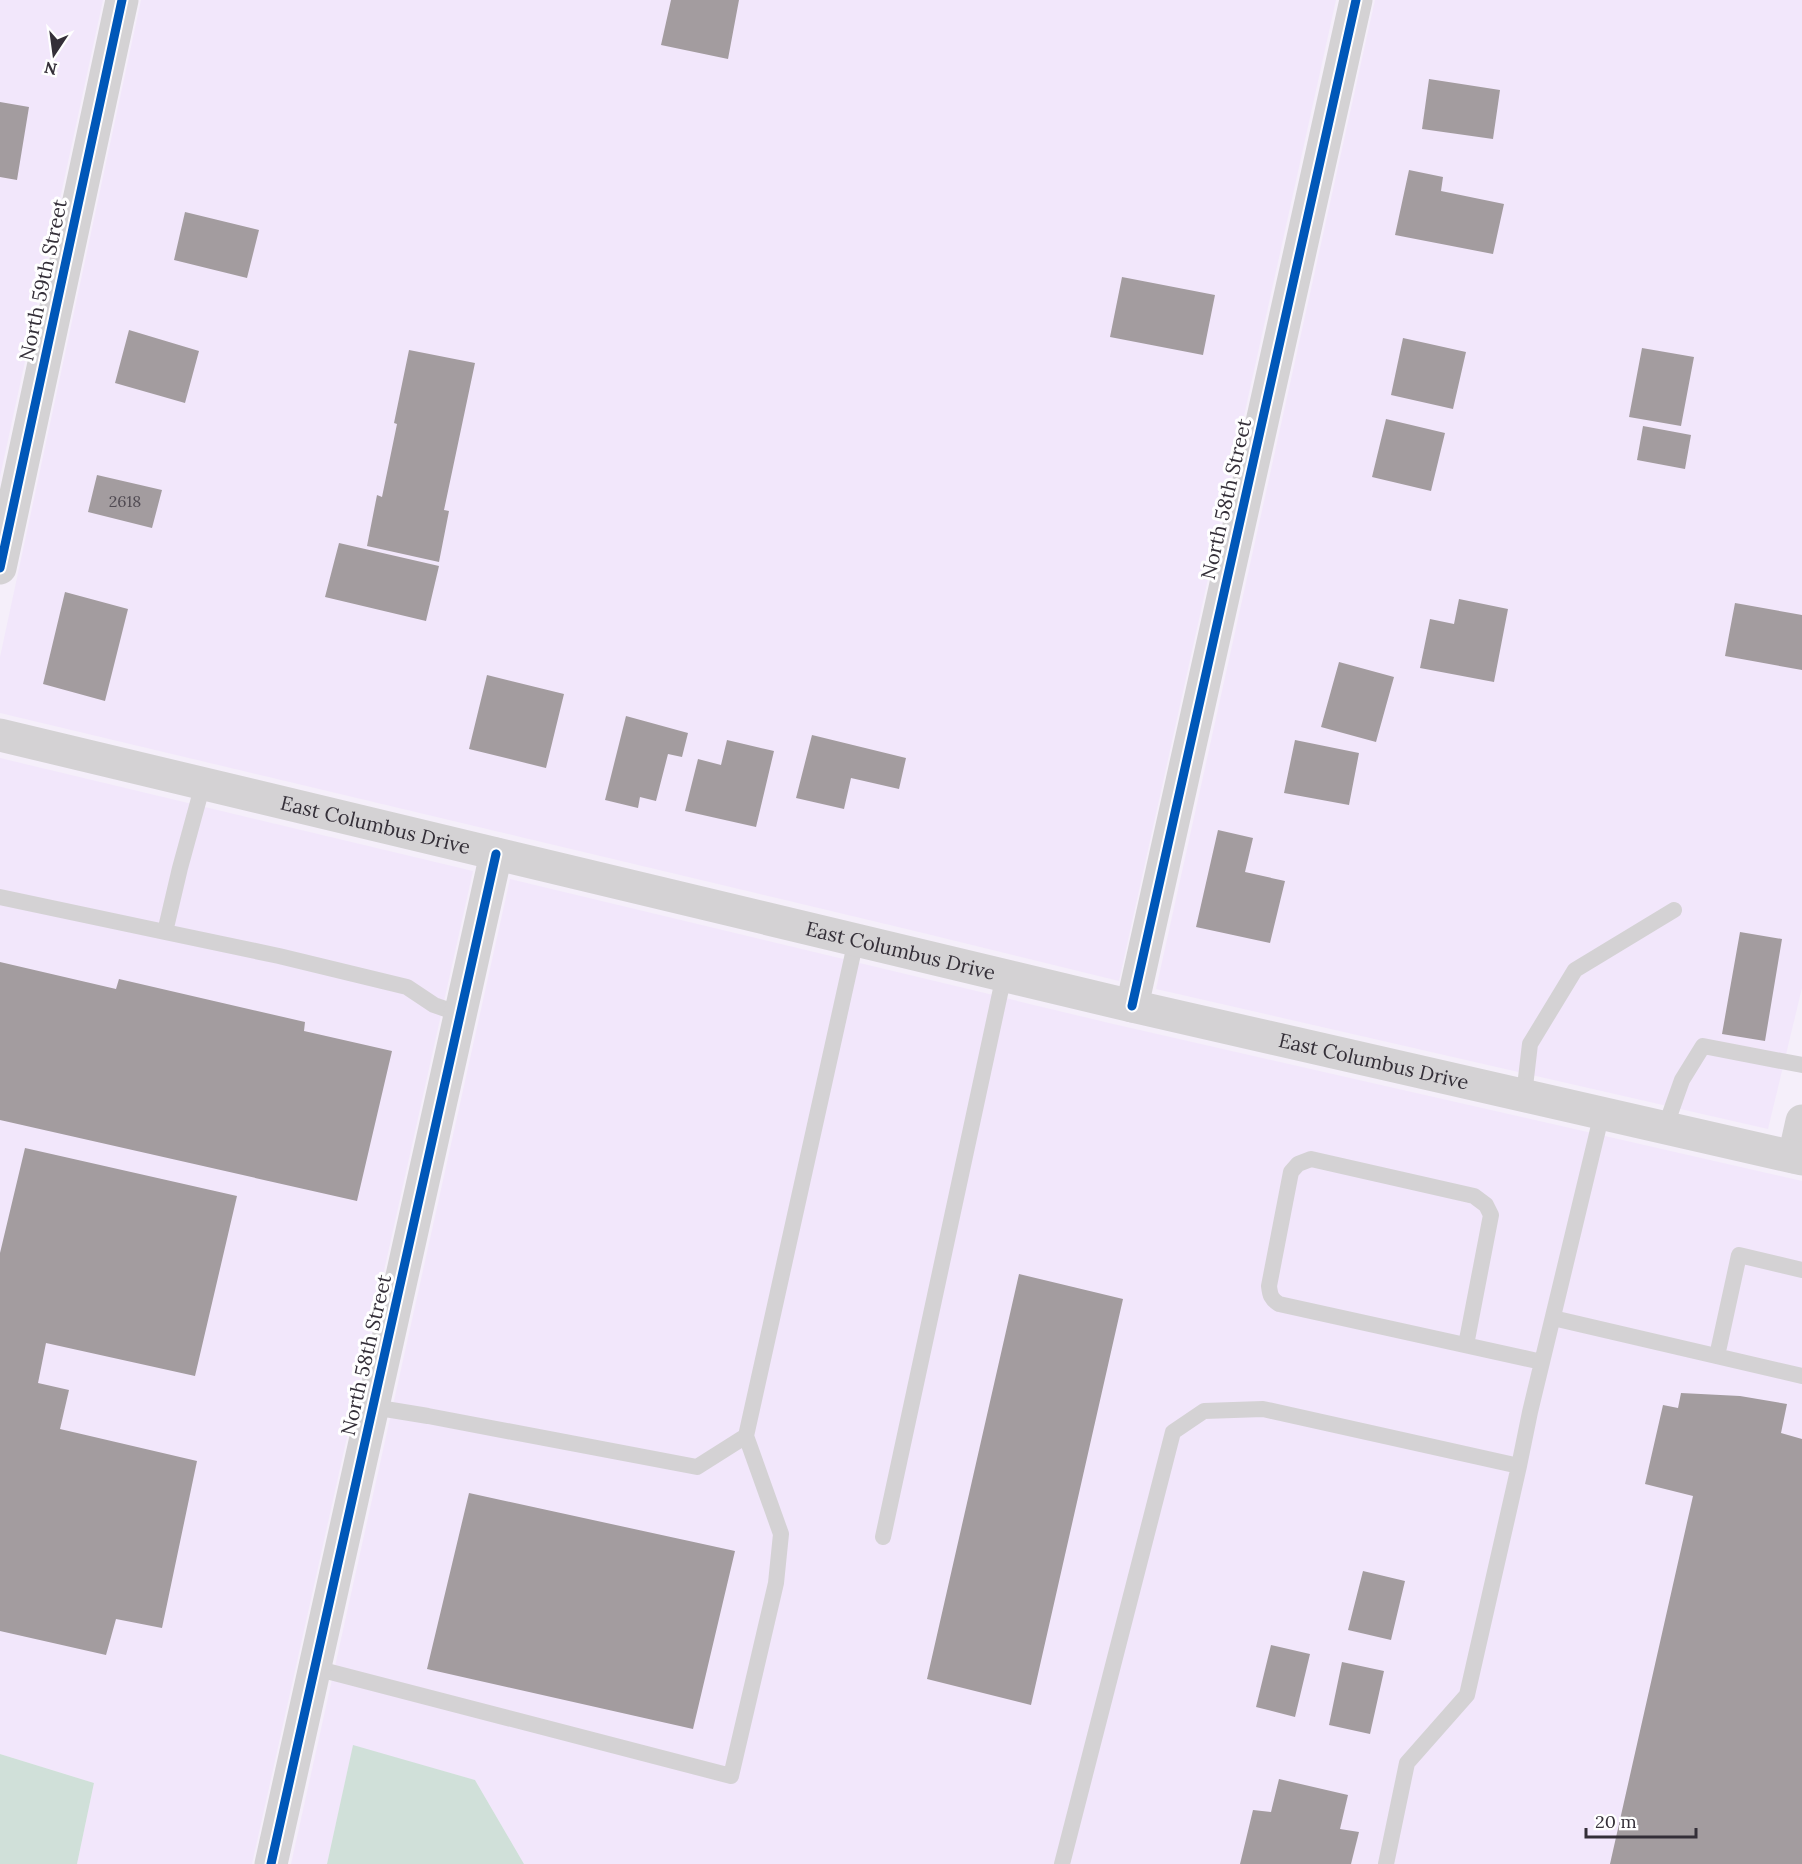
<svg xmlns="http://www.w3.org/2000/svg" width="1802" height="1864" viewBox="0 0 1802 1864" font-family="Lora,serif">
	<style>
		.built { fill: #f2e7fb }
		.green { fill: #d0e0d9 }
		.building { fill: #a39c9f }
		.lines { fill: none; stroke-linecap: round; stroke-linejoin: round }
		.lane { stroke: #d4d2d4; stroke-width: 16 }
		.street { stroke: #d4d2d4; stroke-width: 33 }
		.secondary { stroke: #d4d2d4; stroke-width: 33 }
		.cycleway-casing { stroke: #fff; stroke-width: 13 }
		.cycleway { stroke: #0057b8; stroke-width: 9 }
		.labels { text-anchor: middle; stroke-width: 6; stroke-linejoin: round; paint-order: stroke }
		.number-label { font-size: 16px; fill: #504a52 }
		.street-label { font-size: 20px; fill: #342f38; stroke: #fff }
	</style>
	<rect width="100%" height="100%" fill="#f5effa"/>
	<path class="built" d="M 0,0 L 103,0 L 0,477 Z
		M 141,0 L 1336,0 L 1119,981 L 919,932 L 0,713 L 0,657 Z
		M 1375,0 L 1802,0 L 1802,988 L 1768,1129 L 1156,989 Z
		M 0,758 L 473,871 L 252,1864 L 77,1864 L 94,1783 L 0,1754 Z
		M 510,879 L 1109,1023 L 1802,1181 L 1802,1864 L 524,1864 L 475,1780 L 353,1746 L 327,1864 L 291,1864 Z"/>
	<path class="green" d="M 353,1745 L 475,1780 L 524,1864 L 327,1864 Z
		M 0,1754 L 94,1783 L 77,1864 L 0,1864 Z"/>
	<path class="building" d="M 671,0 L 739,0 L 728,59 L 661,45 Z
		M 1429,79 L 1500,90 L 1493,139 L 1422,129 Z
		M 0,102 L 29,107 L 17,180 L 0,177 Z
		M 1409,170 L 1443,177 L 1441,191 L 1504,204 L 1493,254 L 1395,235 Z
		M 185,212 L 259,230 L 247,278 L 174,260 Z
		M 1122,277 L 1215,295 L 1203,355 L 1110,337 Z
		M 129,330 L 199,351 L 185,403 L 115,383 Z
		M 1403,338 L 1466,352 L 1453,409 L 1391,395 Z
		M 1642,348 L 1694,357 L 1681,426 L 1629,417 Z
		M 409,350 L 475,363 L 444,510 L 449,511 L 439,562 L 367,546 L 377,495 L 382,497 L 397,424 L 394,423 Z
		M 1386,419 L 1445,433 L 1431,491 L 1372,477 Z
		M 1643,426 L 1691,435 L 1685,469 L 1637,460 Z
		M 97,475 L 162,490 L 152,528 L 88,512 Z
		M 339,543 L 439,566 L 426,621 L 325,597 Z
		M 65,592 L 128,609 L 105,701 L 43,684 Z
		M 1459,599 L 1508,609 L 1494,682 L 1420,668 L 1430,619 L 1454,624 Z
		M 1735,603 L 1802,615 L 1802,670 L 1725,656 Z
		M 1339,662 L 1394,677 L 1376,742 L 1321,727 Z
		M 487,675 L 564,694 L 546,768 L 469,749 Z
		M 626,716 L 688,733 L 682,757 L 668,754 L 656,801 L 640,797 L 638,808 L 605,800 Z
		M 812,735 L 906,758 L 899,789 L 851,778 L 844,809 L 796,798 Z
		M 727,740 L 774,751 L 756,827 L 685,811 L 698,759 L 721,765 Z
		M 1295,740 L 1359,753 L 1349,805 L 1284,793 Z
		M 1218,830 L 1253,838 L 1245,872 L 1285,881 L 1270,943 L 1196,927 Z
		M 1740,932 L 1782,939 L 1765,1041 L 1722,1034 Z
		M 0,962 L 116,989 L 119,979 L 305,1022 L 304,1031 L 392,1051 L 357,1201 L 0,1120 Z
		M 25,1148 L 237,1196 L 195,1376 L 46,1343 L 38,1383 L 69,1390 L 60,1429 L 197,1461 L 162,1628 L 116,1619 L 106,1655 L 0,1631 L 0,1253 Z
		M 1019,1274 L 1123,1299 L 1031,1705 L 927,1679 Z
		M 1681,1393 L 1740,1396 L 1787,1404 L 1781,1433 L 1802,1439 L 1802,1864 L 1610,1864 L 1693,1496 L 1645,1484 L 1663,1405 L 1678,1408 Z
		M 469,1493 L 735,1551 L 693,1729 L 427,1669 Z
		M 1363,1571 L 1405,1581 L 1391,1640 L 1348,1630 Z
		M 1271,1645 L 1310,1654 L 1295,1717 L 1256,1707 Z
		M 1342,1662 L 1384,1671 L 1370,1734 L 1329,1725 Z
		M 1279,1779 L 1348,1795 L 1340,1829 L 1359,1832 L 1351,1864 L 1240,1864 L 1253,1810 L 1271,1812 Z"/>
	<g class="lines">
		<path class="lane" d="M 0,897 L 165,932 L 180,868 L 203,784
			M 165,932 L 279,956 L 407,987 L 434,1005 L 460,1014
			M 1524,1095 L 1530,1044 L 1575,970 L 1674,910
			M 1665,1128 L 1682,1080 L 1703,1046 L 1802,1065
			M 1553,1318 L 1802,1376
			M 1466,1345 L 1491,1215 L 1486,1205 L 1474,1196 L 1311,1159 L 1298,1164 L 1291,1172 L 1269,1286 C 1270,1295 1271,1299 1279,1304 C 1367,1323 1455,1342 1542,1362
			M 1717,1356 L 1739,1255 L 1802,1270
			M 373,1407 L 428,1416 L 697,1467 L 746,1436 L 856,940
			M 883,1537 L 1004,975
			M 315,1668 L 731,1776 L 776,1583 L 781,1534 L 746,1436
			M 1062,1864 L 1173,1432 L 1204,1411 L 1263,1409 L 1519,1466 L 1530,1412 L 1602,1113
			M 1386,1864 L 1407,1763 L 1467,1695 L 1519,1466"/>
		<path class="street" d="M 0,568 L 122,0
			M 1132,1006 L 1356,0
			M 1794,1157 L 1802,1121
			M 271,1864 L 496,854"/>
		<path class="secondary" id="s1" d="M 0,735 L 1132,1006 L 1802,1159"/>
		<g class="cycleway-casing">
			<path id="cycleway" d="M 0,568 L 122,0
				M 1132,1006 L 1356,0
				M 271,1864 L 496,854"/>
		</g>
		<use href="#cycleway" class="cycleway"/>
	</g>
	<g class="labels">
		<g class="number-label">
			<text x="125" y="507">2618</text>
		</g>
		<g class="street-label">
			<text transform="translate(43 280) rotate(-78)" y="7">North 59th Street</text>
			<text transform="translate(1226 499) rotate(-77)" y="7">North 58th Street</text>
			<text dy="7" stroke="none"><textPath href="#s1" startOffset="386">East Columbus Drive</textPath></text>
			<text dy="7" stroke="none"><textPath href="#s1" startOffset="926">East Columbus Drive</textPath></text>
			<text dy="7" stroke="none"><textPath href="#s1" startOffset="1412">East Columbus Drive</textPath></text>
			<text transform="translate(366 1355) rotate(-77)" y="7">North 58th Street</text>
		</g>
	</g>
	<g transform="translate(54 54) rotate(193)" stroke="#ffffff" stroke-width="4.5" paint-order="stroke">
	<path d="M0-4.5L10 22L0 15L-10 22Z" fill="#342f38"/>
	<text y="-9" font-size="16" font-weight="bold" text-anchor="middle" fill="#342f38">N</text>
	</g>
	<path d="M1586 1828v9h110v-9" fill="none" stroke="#342f38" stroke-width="3"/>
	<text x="1595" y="1828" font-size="18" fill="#342f38" stroke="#ffffff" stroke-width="4.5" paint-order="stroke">20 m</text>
</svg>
